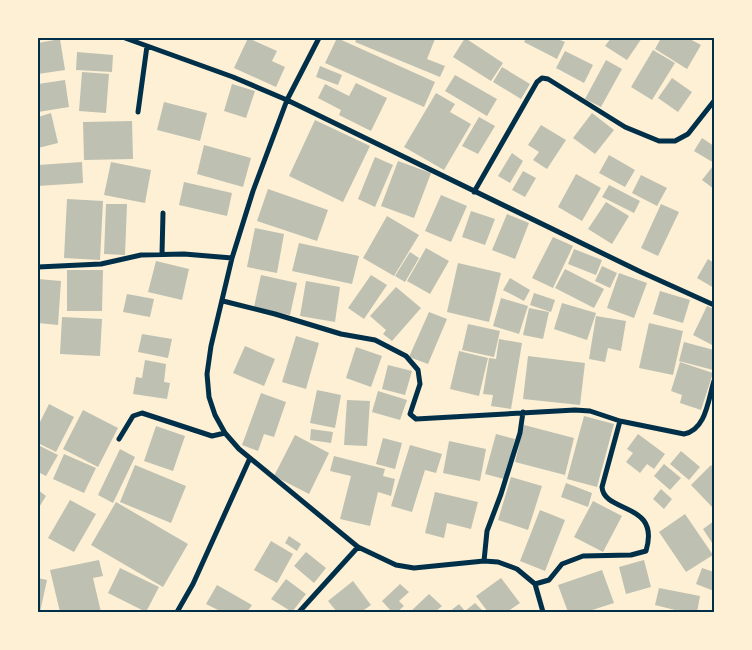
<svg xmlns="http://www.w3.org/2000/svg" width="752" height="650" viewBox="0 0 752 650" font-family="'Titillium Web',sans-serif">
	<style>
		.building { fill: #bec0b2 }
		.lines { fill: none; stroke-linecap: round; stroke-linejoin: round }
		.minor { stroke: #003049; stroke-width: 5 }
		.neatline { fill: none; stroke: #003049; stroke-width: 2 }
	</style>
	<rect width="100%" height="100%" fill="#fdf0d5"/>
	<path class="building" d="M 248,38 L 277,51 L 272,61 L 285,67 L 276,87 L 234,68 Z
		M 337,38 L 435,82 L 424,107 L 325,63 Z
		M 357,38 L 432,38 L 435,39 L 427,59 L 445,66 L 440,77 L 355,42 Z
		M 465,38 L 503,63 L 491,81 L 453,57 Z
		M 526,38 L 555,38 L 565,42 L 557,59 L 524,42 Z
		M 611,38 L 642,38 L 627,60 L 605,46 Z
		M 661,38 L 688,38 L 701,45 L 687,69 L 655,49 Z
		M 60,39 L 65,70 L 38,74 L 38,43 Z
		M 653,50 L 675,63 L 652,100 L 631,87 Z
		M 565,51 L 593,65 L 584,83 L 556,68 Z
		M 77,52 L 113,55 L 112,72 L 76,70 Z
		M 606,60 L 622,69 L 601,107 L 585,99 Z
		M 320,66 L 342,75 L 338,85 L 316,77 Z
		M 502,67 L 530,84 L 521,99 L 493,82 Z
		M 82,72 L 109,74 L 106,113 L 79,111 Z
		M 455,75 L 497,99 L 487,116 L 445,91 Z
		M 672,78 L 692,92 L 678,112 L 658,98 Z
		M 65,80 L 69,107 L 38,112 L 38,84 Z
		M 356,83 L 387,98 L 371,131 L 339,115 L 341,110 L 318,98 L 325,84 L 349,96 Z
		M 232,84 L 255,91 L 246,118 L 224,111 Z
		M 436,93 L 455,104 L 450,112 L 471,124 L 444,170 L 404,147 Z
		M 164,102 L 207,113 L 200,141 L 157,130 Z
		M 51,113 L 58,143 L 38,148 L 38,117 Z
		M 592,113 L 614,130 L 595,154 L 573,138 Z
		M 479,117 L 495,126 L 478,154 L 462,146 Z
		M 315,120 L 370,146 L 343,202 L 289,176 Z
		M 132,121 L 133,159 L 84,160 L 83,122 Z
		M 541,125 L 566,140 L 547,169 L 533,160 L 539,152 L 528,145 Z
		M 702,138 L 714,146 L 714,163 L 694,151 Z
		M 204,145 L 251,158 L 243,187 L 197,174 Z
		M 512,153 L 523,161 L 510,183 L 498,176 Z
		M 609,155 L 635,170 L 625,187 L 599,173 Z
		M 375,157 L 393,165 L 375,207 L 358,199 Z
		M 398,161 L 431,173 L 414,218 L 381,206 Z
		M 82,162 L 83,183 L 38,186 L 38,165 Z
		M 111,162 L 151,170 L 145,203 L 104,195 Z
		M 713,166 L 714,167 L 714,189 L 702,180 Z
		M 523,171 L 536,178 L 525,197 L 512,190 Z
		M 576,174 L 601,188 L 582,221 L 558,207 Z
		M 641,175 L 667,188 L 657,206 L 632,193 Z
		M 184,182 L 232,193 L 227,216 L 179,205 Z
		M 609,185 L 640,201 L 634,213 L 602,197 Z
		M 268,189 L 328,210 L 317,241 L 257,221 Z
		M 441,195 L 467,206 L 451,242 L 425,231 Z
		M 67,199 L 103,201 L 100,260 L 64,258 Z
		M 606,202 L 629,216 L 612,244 L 588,229 Z
		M 106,204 L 127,204 L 125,255 L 104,254 Z
		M 661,204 L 679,212 L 658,256 L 641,248 Z
		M 471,211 L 495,219 L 485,245 L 462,237 Z
		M 507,214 L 529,223 L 515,259 L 492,250 Z
		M 387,216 L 419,235 L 394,276 L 363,258 Z
		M 255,228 L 284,234 L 277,273 L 247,267 Z
		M 553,237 L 573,246 L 553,288 L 532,278 Z
		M 299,243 L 359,256 L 352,284 L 292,271 Z
		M 426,248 L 449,261 L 430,294 L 407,281 Z
		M 574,249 L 602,260 L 596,275 L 568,264 Z
		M 410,252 L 419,258 L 405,282 L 395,276 Z
		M 708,259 L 714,263 L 714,288 L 697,278 Z
		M 156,261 L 189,269 L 182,300 L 148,292 Z
		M 458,263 L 501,273 L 489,322 L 447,312 Z
		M 602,266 L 617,273 L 610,288 L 595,281 Z
		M 565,269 L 604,289 L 594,308 L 555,288 Z
		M 67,270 L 103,270 L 102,311 L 67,311 Z
		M 619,273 L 647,283 L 634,318 L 607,308 Z
		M 261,275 L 297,283 L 290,315 L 254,307 Z
		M 371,275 L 387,285 L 364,319 L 348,308 Z
		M 510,278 L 530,290 L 524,301 L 503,290 Z
		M 38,279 L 61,281 L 58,325 L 38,323 Z
		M 306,281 L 340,287 L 335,322 L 300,316 Z
		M 396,287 L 421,308 L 392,341 L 383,334 L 386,330 L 370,316 Z
		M 660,291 L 690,300 L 683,323 L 653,314 Z
		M 534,293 L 555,300 L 551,312 L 530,305 Z
		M 127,294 L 154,299 L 150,317 L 123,312 Z
		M 501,298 L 528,306 L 519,334 L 493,326 Z
		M 562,303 L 596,313 L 587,340 L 554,329 Z
		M 707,306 L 714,309 L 714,346 L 693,335 Z
		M 529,308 L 549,312 L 543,339 L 523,335 Z
		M 429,312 L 447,319 L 428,364 L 409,357 Z
		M 596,316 L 626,321 L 621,351 L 608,348 L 605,362 L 589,359 Z
		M 62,317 L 102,319 L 100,356 L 60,354 Z
		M 649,323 L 683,331 L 673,375 L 639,368 Z
		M 468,324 L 500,331 L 494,357 L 462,350 Z
		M 142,334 L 172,339 L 168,358 L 138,352 Z
		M 296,336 L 319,343 L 306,389 L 282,382 Z
		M 499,339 L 522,343 L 511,409 L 491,406 L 493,395 L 483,394 L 489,358 L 496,359 Z
		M 684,342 L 714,350 L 713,370 L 679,361 Z
		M 245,346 L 275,359 L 264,386 L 233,373 Z
		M 356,347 L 382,356 L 371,387 L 346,378 Z
		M 459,351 L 488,358 L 479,396 L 450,389 Z
		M 528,356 L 585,363 L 580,405 L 523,399 Z
		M 145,360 L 166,364 L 164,382 L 170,383 L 167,399 L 133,394 L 136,377 L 142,378 Z
		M 680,362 L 713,373 L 701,410 L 680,403 L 682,395 L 671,391 Z
		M 388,365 L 412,371 L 405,395 L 382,389 Z
		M 317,390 L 341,395 L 335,428 L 310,423 Z
		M 378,391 L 407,400 L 400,420 L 372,412 Z
		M 261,393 L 286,402 L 274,437 L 264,434 L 258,451 L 242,445 Z
		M 347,400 L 370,401 L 367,446 L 344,445 Z
		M 49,404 L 74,417 L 56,452 L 38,443 L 38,426 Z
		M 83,410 L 118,428 L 98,467 L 63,449 Z
		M 584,416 L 614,424 L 597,487 L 567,479 Z
		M 524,425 L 574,438 L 565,475 L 515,462 Z
		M 156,426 L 185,436 L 173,471 L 144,461 Z
		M 311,429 L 333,432 L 331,443 L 310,440 Z
		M 496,434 L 515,439 L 504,479 L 485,474 Z
		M 638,434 L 665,454 L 654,469 L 647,464 L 640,473 L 626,462 L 633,453 L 627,449 Z
		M 295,435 L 329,453 L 309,494 L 274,476 Z
		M 383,438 L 402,443 L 395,469 L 376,464 Z
		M 449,441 L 486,449 L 480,481 L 443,473 Z
		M 410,445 L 442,454 L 436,473 L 425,470 L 412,512 L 391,506 Z
		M 40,446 L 58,455 L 46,476 L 38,472 L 38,449 Z
		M 120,449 L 135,457 L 113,503 L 98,495 Z
		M 681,451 L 700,467 L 689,480 L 670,464 Z
		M 64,454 L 96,468 L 84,493 L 53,479 Z
		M 334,456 L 385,469 L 383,476 L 395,479 L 391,496 L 378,492 L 370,526 L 340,519 L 351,476 L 330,471 Z
		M 664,464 L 681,478 L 670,490 L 654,476 Z
		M 135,465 L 186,486 L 171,523 L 120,502 Z
		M 711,465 L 714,469 L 714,509 L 691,485 Z
		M 511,477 L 542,486 L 528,530 L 498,520 Z
		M 566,483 L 592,493 L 588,507 L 561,497 Z
		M 661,489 L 672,499 L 664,509 L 653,499 Z
		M 38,490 L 46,496 L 38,509 Z
		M 435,492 L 478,502 L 471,529 L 447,523 L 444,538 L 425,533 Z
		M 70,500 L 96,514 L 74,552 L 48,538 Z
		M 593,501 L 622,516 L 603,552 L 574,537 Z
		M 116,502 L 188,544 L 163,587 L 91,545 Z
		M 540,510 L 565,520 L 545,571 L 520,561 Z
		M 685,514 L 713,555 L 686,572 L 659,532 Z
		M 714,521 L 714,546 L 703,529 Z
		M 289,536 L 301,544 L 297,551 L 285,543 Z
		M 271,541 L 293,554 L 277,583 L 254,570 Z
		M 306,552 L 326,568 L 314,583 L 294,566 Z
		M 99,560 L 103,576 L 93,578 L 101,612 L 60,612 L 50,570 Z
		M 644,560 L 651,587 L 626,594 L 619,567 Z
		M 120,568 L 159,587 L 146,612 L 108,593 Z
		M 702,568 L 714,572 L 714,591 L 696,584 Z
		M 602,570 L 614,603 L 586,612 L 568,612 L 558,585 Z
		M 38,578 L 47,580 L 40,612 L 38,612 Z
		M 501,578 L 520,603 L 507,612 L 488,612 L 476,596 Z
		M 286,579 L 306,594 L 292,612 L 271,599 Z
		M 353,581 L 371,605 L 361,612 L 337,612 L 328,601 Z
		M 400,584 L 409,592 L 399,601 L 404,606 L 397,612 L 392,612 L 382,601 Z
		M 217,585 L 252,605 L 247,612 L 222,612 L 206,604 Z
		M 659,588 L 700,596 L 697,612 L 683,612 L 655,605 Z
		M 429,594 L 442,606 L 435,612 L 410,612 Z
		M 475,603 L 484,612 L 449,612 L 459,604 L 465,611 Z"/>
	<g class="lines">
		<path class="minor" d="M 125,38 L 233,77 L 287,100 L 641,272 L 714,305
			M 319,38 L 287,100 L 253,191 L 232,258 L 211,346 L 207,374 L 209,397 L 215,415 L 225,433 L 239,449 L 358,547 L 396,565 L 414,568 L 484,561 L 498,562 L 517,569 L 535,584 L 543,612
			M 138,112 L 147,46
			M 474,192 L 537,82 L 542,78 L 548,79 L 625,127 L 659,141 L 675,141 L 688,134 L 714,101
			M 162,254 L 163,213
			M 38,267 L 101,264 L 141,255 L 184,254 L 232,258
			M 223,301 L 275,314 L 341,334 L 375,340 L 406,356 L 418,370 L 420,384 L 410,414 L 416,419 L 575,410 L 590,411 L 620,421 L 684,434 C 706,430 708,400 714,381
			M 119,439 L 133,416 L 142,413 L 212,436 L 225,433
			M 484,561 L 487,531 L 501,494 L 520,433 L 523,412
			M 535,584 L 549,580 L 562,564 L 583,556 L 631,555 L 646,551 C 661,501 604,514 602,487 L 620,421
			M 177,612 L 193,584 L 250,458
			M 299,612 L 358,547"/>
	</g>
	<rect width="752" height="650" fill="none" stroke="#fdf0d5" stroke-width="78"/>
	<rect x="39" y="39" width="674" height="572" class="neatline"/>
</svg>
